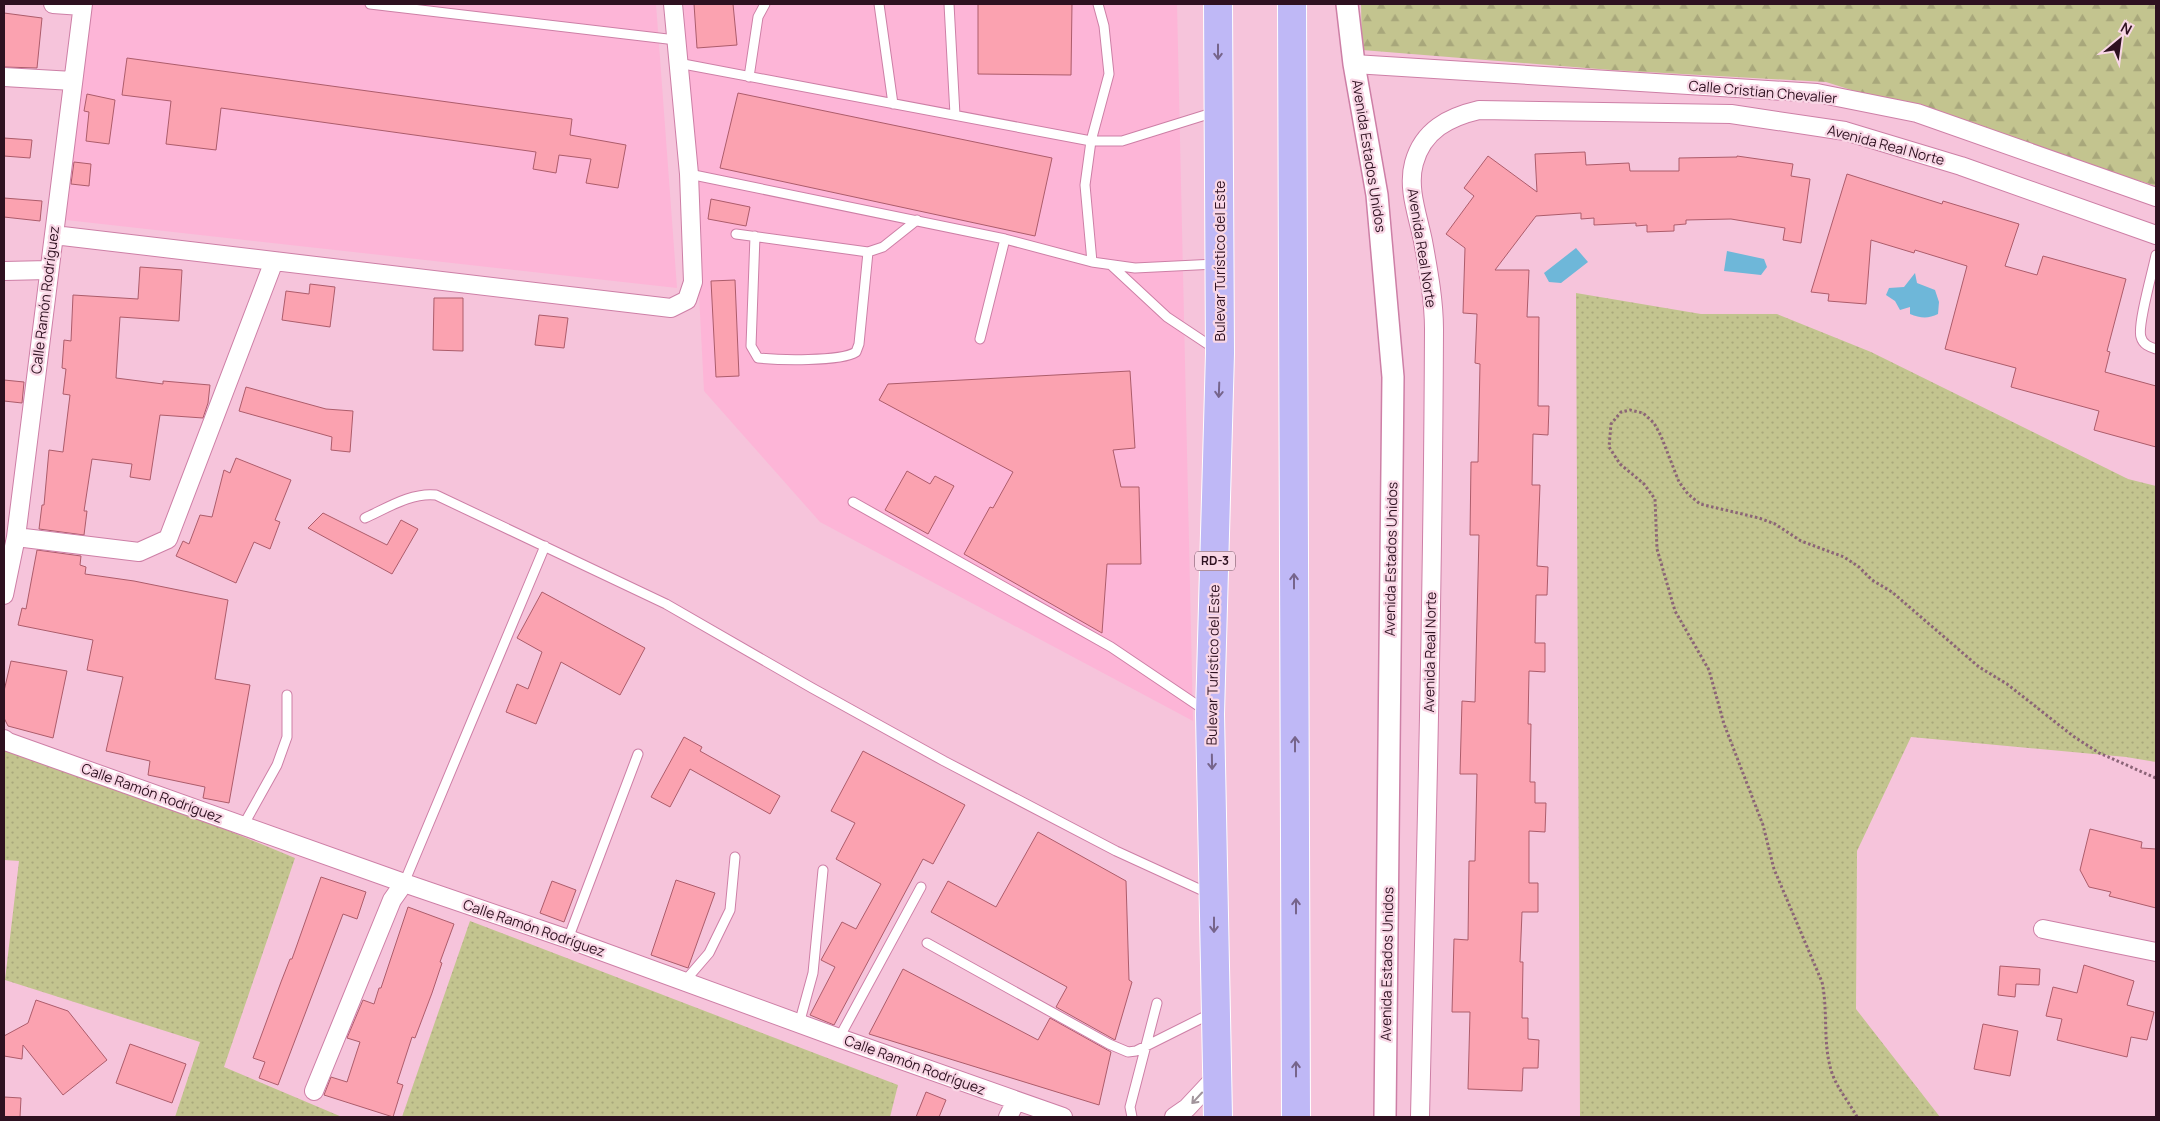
<svg xmlns="http://www.w3.org/2000/svg" width="2160" height="1121" viewBox="0 0 2160 1121" font-family="Manrope,sans-serif">
	<style>
		.built { fill: #fdb5d7 }
		.grass { fill: url(#grass-dots) }
		.forest { fill: url(#forest-firs) }
		.water { fill: #6eb7d9 }
		.building { fill: #fba2b0; stroke: #ad5c6b }
		.lines { fill: none; stroke-linecap: round; stroke-linejoin: round }
		.service-casing { stroke: #cd7fa6; stroke-width: 11 }
		.minor-casing { stroke: #cd7fa6; stroke-width: 20 }
		.tertiary-casing { stroke: #cd7fa6; stroke-width: 24 }
		.trunk-casing { stroke: #fff; stroke-width: 30 }
		.path { stroke: #8b6477; stroke-width: 3; stroke-dasharray: 2.5 2.5; stroke-linecap: butt }
		.service { stroke: #fff; stroke-width: 9 }
		.minor { stroke: #fff; stroke-width: 18 }
		.tertiary { stroke: #fff; stroke-width: 21 }
		.trunk { stroke: #bfb8f6; stroke-width: 28 }
		.oneway { stroke: #76648b }
		.oneway2 { stroke: #a1949b }
		.labels { text-anchor: middle; stroke-width: 4.5; stroke-linejoin: round; paint-order: stroke }
		.shield { fill: #f9d7e6; stroke: #6b4c5b; stroke-width: 1 }
		.shield-label { font-size: 12px; font-weight: bold; fill: #2e1120 }
		.street-label { font-size: 14px; fill: #2e1120; stroke: #f9d7e6 }
	</style>
	<defs>
		<pattern id="grass-dots" width="8" height="8" patternUnits="userSpaceOnUse" patternTransform="scale(1.25)"><rect width="8" height="8" fill="#c3c48f"/><path d="M2 2h.1M6 6h.1" fill="none" stroke="#a8a77b" stroke-width="1.8" stroke-linecap="round"/></pattern>
		<pattern id="forest-firs" width="22" height="20" patternUnits="userSpaceOnUse" patternTransform="scale(1.25)"><rect width="22" height="20" fill="#c3c48f"/><path d="M5 1l3.5 6h-7zM16 11l3.5 6h-7z" fill="#a8a77b"/></pattern>
	</defs>
	<rect width="100%" height="100%" fill="#f6c4db"/>
	<path class="built" d="M 90,4 L 656,4 L 677,288 L 66,220 Z
		M 684,4 L 1177,4 L 1193,721 L 820,522 L 704,391 Z"/>
	<path class="grass" d="M 1576,293 L 1701,314 L 1777,314 L 1871,352 L 2128,479 L 2156,486 L 2156,762 L 2126,757 L 1911,737 L 1857,851 L 1856,1009 L 1940,1117 L 1580,1117 Z
		M 4,738 L 295,858 L 224,1067 L 342,1117 L 175,1117 L 200,1042 L 5,980 L 19,861 L 4,860 Z
		M 470,921 L 898,1085 L 890,1117 L 402,1117 Z"/>
	<path class="forest" d="M 1361,4 L 2156,4 L 2156,186 L 1826,82 L 1611,70 L 1362,50 Z"/>
	<path class="water" d="M 1576,248 L 1588,262 L 1561,283 L 1549,282 L 1544,273 Z
		M 1727,251 L 1764,259 L 1767,267 L 1761,275 L 1724,271 Z
		M 1915,273 L 1917,283 L 1935,290 L 1939,302 L 1938,314 C 1928,319 1920,318 1910,314 L 1910,307 L 1900,310 L 1895,301 L 1886,295 L 1889,288 L 1904,287 Z"/>
	<path class="building" d="M 694,4 L 733,4 L 737,45 L 697,48 Z
		M 978,4 L 1072,4 L 1071,75 L 978,74 Z
		M 4,13 L 42,18 L 37,68 L 4,67 Z
		M 127,58 L 572,119 L 570,135 L 626,145 L 618,188 L 586,183 L 591,159 L 559,155 L 556,173 L 533,169 L 536,152 L 221,108 L 216,150 L 166,144 L 171,101 L 122,95 Z
		M 738,93 L 1052,158 L 1035,236 L 720,168 Z
		M 87,94 L 115,100 L 109,144 L 86,141 L 89,112 L 84,111 Z
		M 4,138 L 32,140 L 30,158 L 4,156 Z
		M 1585,152 L 1586,165 L 1629,163 L 1630,171 L 1679,171 L 1679,158 L 1737,157 L 1737,156 L 1793,164 L 1791,176 L 1810,179 L 1801,243 L 1783,240 L 1785,228 L 1731,219 L 1686,220 L 1686,224 L 1674,225 L 1674,231 L 1647,232 L 1647,225 L 1636,226 L 1636,223 L 1594,225 L 1594,218 L 1581,219 L 1581,213 L 1536,216 L 1495,270 L 1529,270 L 1527,317 L 1539,317 L 1538,406 L 1549,406 L 1548,435 L 1533,434 L 1532,485 L 1540,485 L 1537,566 L 1548,567 L 1547,595 L 1536,595 L 1535,643 L 1545,643 L 1545,672 L 1529,671 L 1528,724 L 1531,724 L 1530,782 L 1535,782 L 1535,803 L 1546,803 L 1545,832 L 1529,831 L 1529,883 L 1538,883 L 1538,912 L 1522,912 L 1520,962 L 1523,962 L 1522,1018 L 1528,1018 L 1528,1039 L 1539,1040 L 1538,1068 L 1523,1068 L 1522,1091 L 1468,1089 L 1470,1012 L 1452,1012 L 1454,939 L 1468,940 L 1469,861 L 1475,861 L 1477,774 L 1460,774 L 1462,701 L 1475,702 L 1479,535 L 1470,535 L 1471,462 L 1478,462 L 1480,364 L 1475,363 L 1477,314 L 1463,313 L 1465,248 L 1446,234 L 1474,196 L 1464,188 L 1488,156 L 1537,192 L 1535,154 Z
		M 74,162 L 91,164 L 89,186 L 71,184 Z
		M 1847,174 L 1942,204 L 1943,201 L 2019,224 L 2005,266 L 2037,275 L 2043,256 L 2126,279 L 2107,351 L 2110,352 L 2105,372 L 2156,386 L 2156,447 L 2094,430 L 2099,411 L 2011,387 L 2016,368 L 1945,349 L 1967,266 L 1915,250 L 1914,253 L 1871,240 L 1866,304 L 1828,301 L 1829,294 L 1811,292 Z
		M 4,198 L 42,201 L 40,221 L 4,217 Z
		M 711,199 L 750,207 L 746,226 L 708,219 Z
		M 140,267 L 182,270 L 179,321 L 120,317 L 116,378 L 163,384 L 163,381 L 210,385 L 208,403 L 203,418 L 160,415 L 150,480 L 130,477 L 132,464 L 92,459 L 84,511 L 87,511 L 84,535 L 39,529 L 42,505 L 44,505 L 49,450 L 63,452 L 70,395 L 63,394 L 66,369 L 62,368 L 64,340 L 71,341 L 73,295 L 138,299 Z
		M 735,280 L 739,376 L 716,377 L 711,281 Z
		M 310,284 L 335,287 L 330,327 L 282,320 L 286,291 L 309,294 Z
		M 434,298 L 463,298 L 463,351 L 433,350 Z
		M 539,315 L 568,318 L 564,348 L 535,345 Z
		M 1130,371 L 1135,448 L 1113,450 L 1121,487 L 1139,487 L 1141,564 L 1107,564 L 1102,633 L 964,554 L 990,507 L 993,508 L 1013,472 L 879,400 L 888,384 Z
		M 4,380 L 24,382 L 22,403 L 4,401 Z
		M 246,387 L 326,409 L 353,411 L 350,452 L 331,450 L 332,437 L 239,411 Z
		M 236,458 L 291,480 L 275,520 L 280,522 L 270,549 L 254,542 L 236,583 L 176,556 L 183,541 L 189,544 L 200,515 L 212,517 L 224,470 L 230,473 Z
		M 907,471 L 930,484 L 935,476 L 954,486 L 928,534 L 885,510 Z
		M 323,513 L 387,545 L 401,520 L 418,529 L 392,574 L 308,528 Z
		M 37,550 L 81,556 L 80,565 L 86,567 L 85,574 L 134,581 L 228,600 L 215,679 L 250,685 L 229,803 L 203,798 L 205,787 L 148,775 L 150,761 L 106,751 L 123,677 L 87,670 L 93,640 L 18,625 L 22,608 L 26,609 Z
		M 542,592 L 645,648 L 620,695 L 561,662 L 536,724 L 506,712 L 517,684 L 528,689 L 542,652 L 517,638 Z
		M 11,661 L 67,671 L 53,738 L 8,726 L 4,718 L 4,691 Z
		M 684,737 L 702,747 L 700,751 L 780,796 L 770,814 L 690,769 L 670,807 L 651,797 Z
		M 863,751 L 965,805 L 933,864 L 923,859 L 834,1025 L 810,1015 L 835,967 L 821,960 L 842,922 L 856,929 L 881,884 L 836,859 L 855,823 L 831,811 Z
		M 2090,829 L 2142,842 L 2141,848 L 2156,849 L 2156,908 L 2109,896 L 2111,892 L 2089,887 L 2080,870 Z
		M 1038,832 L 1126,881 L 1129,980 L 1132,982 L 1115,1040 L 1056,1007 L 1067,987 L 931,912 L 948,881 L 996,907 Z
		M 321,877 L 366,892 L 357,919 L 343,914 L 278,1085 L 259,1078 L 265,1062 L 253,1058 L 281,982 L 290,959 L 292,959 Z
		M 676,880 L 715,893 L 688,968 L 651,955 Z
		M 552,881 L 576,890 L 564,922 L 540,913 Z
		M 408,907 L 454,924 L 440,962 L 442,963 L 432,993 L 415,1038 L 412,1037 L 397,1083 L 403,1085 L 393,1117 L 324,1095 L 331,1077 L 347,1082 L 360,1042 L 347,1038 L 363,1000 L 374,1004 L 379,988 L 381,988 Z
		M 2084,965 L 2134,981 L 2127,1005 L 2154,1012 L 2147,1040 L 2131,1037 L 2127,1057 L 2057,1040 L 2062,1019 L 2046,1016 L 2053,987 L 2077,993 Z
		M 2000,966 L 2040,969 L 2039,985 L 2016,984 L 2015,997 L 1998,995 Z
		M 903,969 L 1038,1040 L 1050,1018 L 1111,1052 L 1099,1105 L 869,1034 Z
		M 36,1000 L 68,1011 L 107,1060 L 63,1095 L 23,1045 L 22,1059 L 4,1056 L 4,1036 L 28,1023 Z
		M 1983,1024 L 2018,1031 L 2010,1076 L 1974,1069 Z
		M 130,1044 L 186,1064 L 172,1103 L 116,1083 Z
		M 926,1092 L 946,1100 L 939,1117 L 916,1117 Z
		M 4,1097 L 21,1098 L 20,1117 L 4,1117 Z"/>
	<g class="lines">
		<g class="service-casing">
			<path id="service" d="M 370,4 L 676,40
				M 879,4 L 893,104
				M 949,4 L 955,115
				M 678,63 L 1091,141 L 1122,141 L 1215,112
				M 749,77 L 758,17 L 765,4
				M 689,174 L 1005,239 L 1092,262 L 1135,268 L 1216,264
				M 736,234 L 868,252 L 883,247 L 917,220
				M 755,236 L 751,346 L 758,358 C 778,360 840,362 856,352 L 859,344 L 868,252
				M 2156,255 C 2153,270 2137,326 2141,337 C 2143,345 2150,347 2156,349
				M 1092,262 L 1085,185 L 1091,141 L 1109,74 L 1104,26 L 1098,4
				M 1111,265 L 1167,317 L 1215,349
				M 980,339 L 1005,239
				M 853,502 L 1111,647 L 1206,711
				M 365,518 C 387,508 412,492 436,495 L 666,604 L 812,688 L 944,761 L 1116,851 L 1210,894
				M 243,826 L 277,765 L 287,737 L 287,695
				M 404,883 L 545,546
				M 568,939 L 638,754
				M 927,943 L 1109,1044 L 1128,1052 L 1136,1051 L 1212,1013
				M 684,982 L 709,953 L 730,910 L 735,857
				M 799,1024 L 813,973 L 823,870
				M 839,1038 L 921,887
				M 1132,1117 L 1130,1107 L 1157,1003"/>
		</g>
		<g class="minor-casing">
			<path id="minor" d="M 53,4 L 82,6
				M 1354,64 L 1817,93 L 1917,113 L 2156,197
				M 4,77 L 73,81
				M 54,235 L 671,308 L 687,300 L 693,282 L 689,174 L 673,4
				M 4,271 L 49,270
				M 16,537 L 139,552 L 168,539 L 274,261
				M 4,595 L 16,537 L 83,4
				M 4,739 L 8,742 L 404,883 L 568,939 L 839,1038 L 1063,1117
				M 2043,929 L 2156,952
				M 314,1091 L 392,900 L 404,883
				M 1008,1117 L 1016,1101
				M 1174,1117 L 1187,1108 L 1217,1076
				M 1420,1117 C 1426,855 1433,592 1434,329 C 1434,300 1428,269 1423,241 C 1418,216 1407,188 1414,163 C 1423,130 1449,117 1479,110 L 1731,114 L 1845,131 L 1961,166 L 2156,235"/>
		</g>
		<g class="tertiary-casing">
			<path id="tertiary" d="M 1347,4 L 1354,64 L 1377,195 L 1393,377 L 1385,1117"/>
		</g>
		<g class="trunk-casing">
			<path id="trunk" d="M 1218,4 L 1220,353 L 1210,714 L 1218,1117
				M 1292,4 L 1296,1117"/>
		</g>
		<path class="path" d="M 1857,1117 C 1848,1100 1834,1085 1830,1066 C 1823,1039 1828,1010 1822,982 L 1774,869 L 1763,825 L 1724,724 L 1709,670 L 1675,611 L 1657,549 L 1655,499 L 1644,484 L 1620,464 L 1609,447 L 1611,424 L 1621,412 L 1630,410 L 1643,413 L 1654,423 L 1661,436 L 1679,482 L 1688,494 L 1700,504 L 1759,518 L 1775,524 L 1801,541 L 1844,557 L 1859,567 L 1872,580 L 1892,592 L 1979,667 L 2007,684 L 2073,736 L 2099,753 L 2156,778"/>
		<use href="#service" class="service"/>
		<use href="#minor" class="minor"/>
		<use href="#tertiary" class="tertiary"/>
		<use href="#trunk" class="trunk"/>
	</g>
	<defs><path id="oneway-shaft" d="M-6 0H5M1.5-3L5.5 0L1.5 3" fill="none" stroke-width="1.6" stroke-linecap="round" stroke-linejoin="round" transform="scale(1.25)"/></defs>
	<g class="oneway">
		<use href="#oneway-shaft" transform="translate(1218 52) rotate(90)"/>
		<use href="#oneway-shaft" transform="translate(1219 390) rotate(92)"/>
		<use href="#oneway-shaft" transform="translate(1294 581) rotate(-90)"/>
		<use href="#oneway-shaft" transform="translate(1295 744) rotate(-90)"/>
		<use href="#oneway-shaft" transform="translate(1212 762) rotate(89)"/>
		<use href="#oneway-shaft" transform="translate(1296 906) rotate(-90)"/>
		<use href="#oneway-shaft" transform="translate(1214 925) rotate(90)"/>
		<use href="#oneway-shaft" transform="translate(1296 1069) rotate(-90)"/>
	</g>
	<use class="oneway2" href="#oneway-shaft" transform="translate(1197 1098) rotate(133)"/>
	<g class="labels">
		<rect class="shield" x="1195" y="551.5" width="40" height="19" rx="4"/>
		<g class="shield-label">
			<text x="1215" y="565">RD-3</text>
		</g>
		<g class="street-label">
			<text transform="translate(1763 92) rotate(5)" y="5">Calle Cristian Chevalier</text>
			<text transform="translate(1886 145) rotate(15)" y="5">Avenida Real Norte</text>
			<text transform="translate(1369 156) rotate(81)" y="5">Avenida Estados Unidos</text>
			<text transform="translate(1422 248) rotate(81)" y="5">Avenida Real Norte</text>
			<text transform="translate(1220 261) rotate(-90)" y="5">Bulevar Turístico del Este</text>
			<text transform="translate(45 300) rotate(-83)" y="5">Calle Ramón Rodríguez</text>
			<text transform="translate(1391 559) rotate(-89)" y="5">Avenida Estados Unidos</text>
			<text transform="translate(1430 652) rotate(-89)" y="5">Avenida Real Norte</text>
			<text transform="translate(1213 665) rotate(-89)" y="5">Bulevar Turístico del Este</text>
			<text transform="translate(152 793) rotate(20)" y="5">Calle Ramón Rodríguez</text>
			<text transform="translate(534 928) rotate(19)" y="5">Calle Ramón Rodríguez</text>
			<text transform="translate(1387 964) rotate(-89)" y="5">Avenida Estados Unidos</text>
			<text transform="translate(915 1065) rotate(20)" y="5">Calle Ramón Rodríguez</text>
		</g>
	</g>
	<rect width="2160" height="1121" fill="none" stroke="#2e1120" stroke-width="10"/>
	<g transform="translate(2120 40) rotate(29)" stroke="#f9d7e6" stroke-width="4" paint-order="stroke">
	<path d="M0-4L9 19L0 12L-9 19Z" fill="#2e1120"/>
	<text y="-8" font-size="14" font-weight="bold" text-anchor="middle" fill="#2e1120">N</text>
	</g>
</svg>
